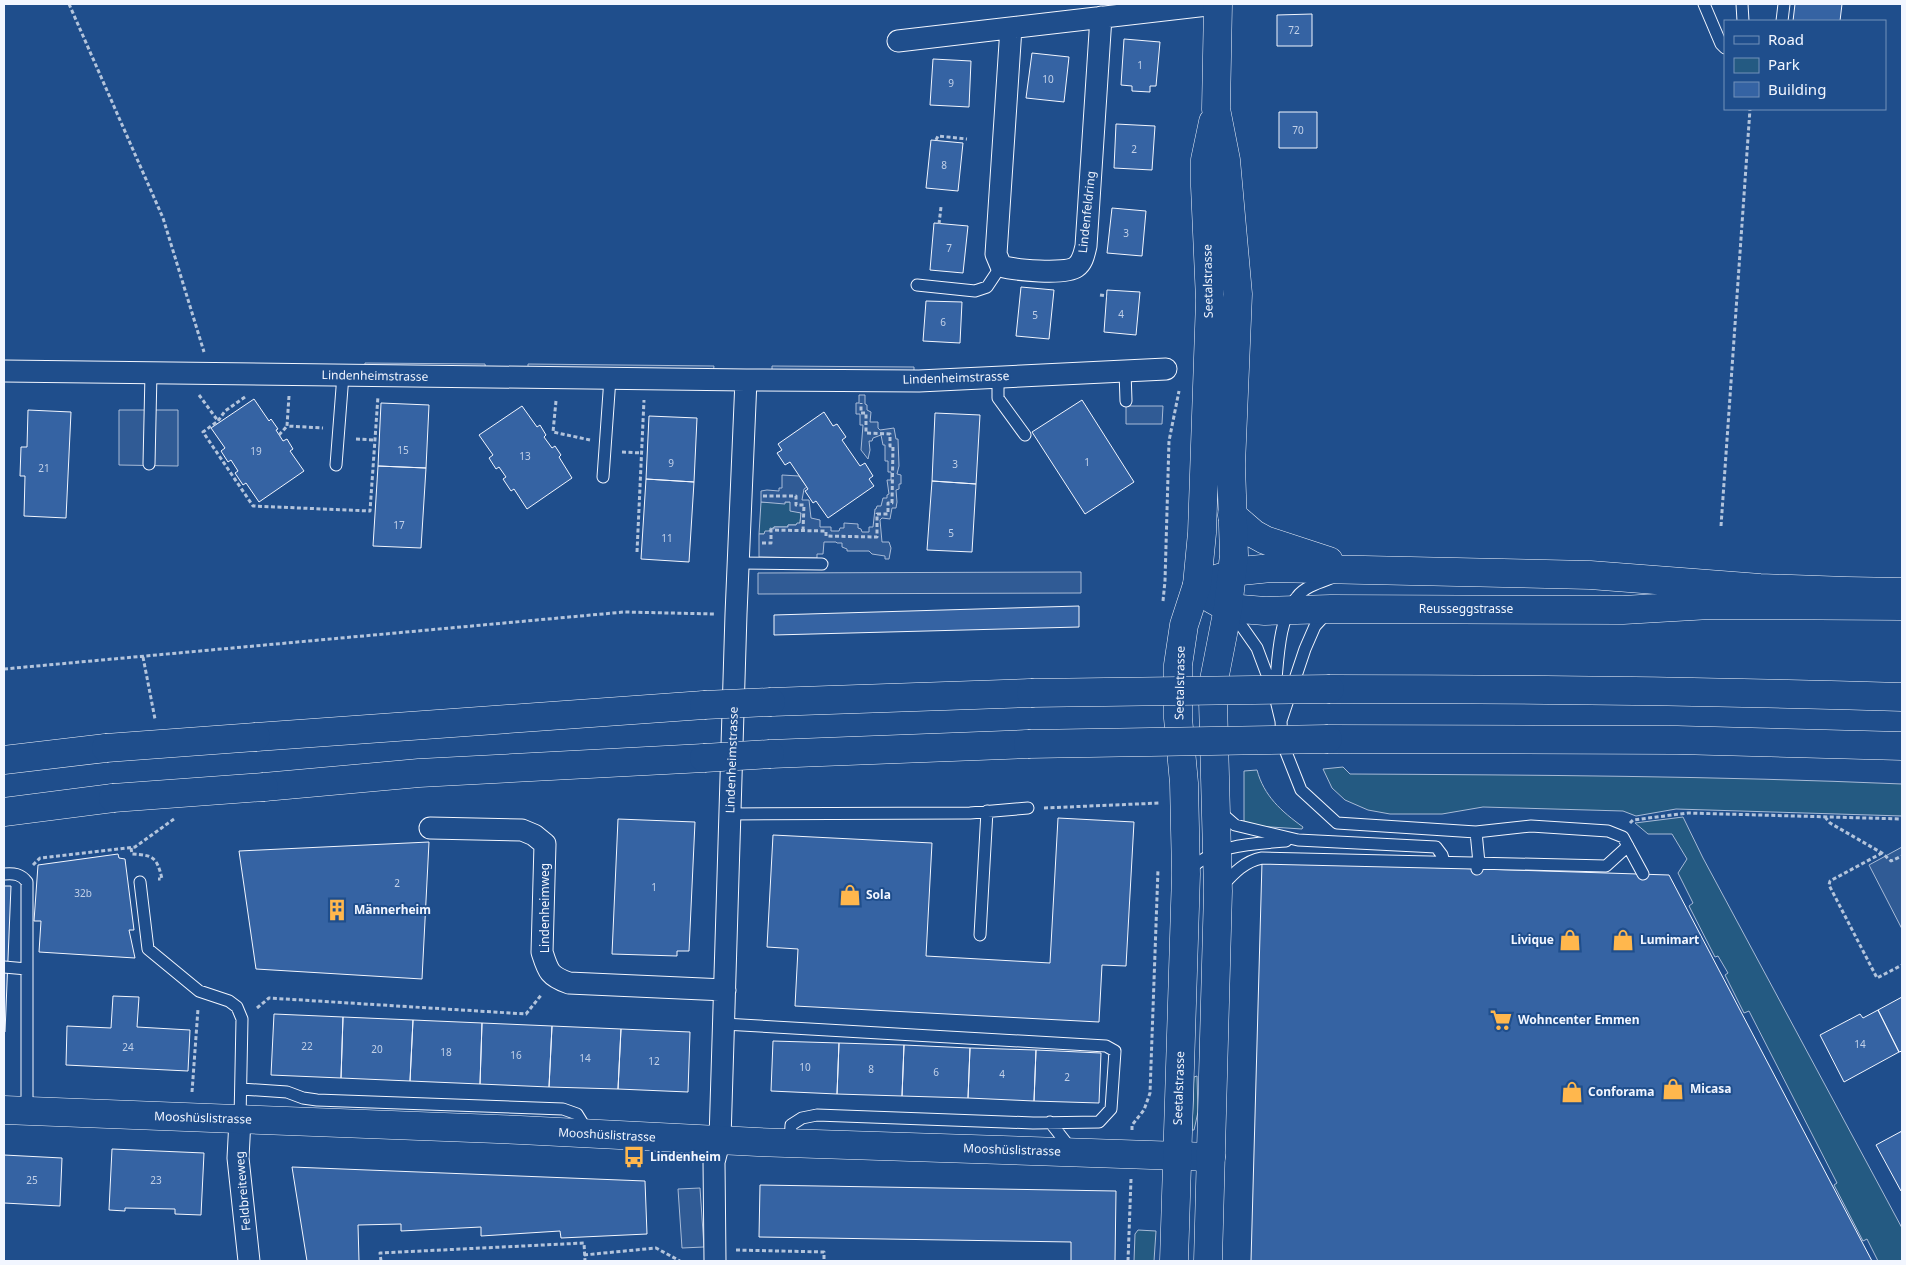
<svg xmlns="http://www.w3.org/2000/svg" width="1906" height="1265" viewBox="0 0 1906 1265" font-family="'Noto Sans',sans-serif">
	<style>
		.green { fill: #245a82; stroke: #a8bbd7 }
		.parking { fill: #305b95; stroke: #a8bbd7 }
		.building { fill: #3563a3; stroke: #f2f6ff }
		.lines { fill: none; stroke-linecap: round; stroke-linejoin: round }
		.lane-casing { stroke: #f2f6ff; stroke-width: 13 }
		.street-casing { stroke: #f2f6ff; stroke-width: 23 }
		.secondary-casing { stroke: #f2f6ff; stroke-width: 29 }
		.primary-casing { stroke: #f2f6ff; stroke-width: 29 }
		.highway-casing { stroke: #f2f6ff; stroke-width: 29 }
		.path { stroke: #b3c4dc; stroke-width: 3; stroke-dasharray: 4 2.5; stroke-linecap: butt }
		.lane { stroke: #1f4e8c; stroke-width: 11 }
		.street { stroke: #1f4e8c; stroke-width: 21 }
		.secondary { stroke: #1f4e8c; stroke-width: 28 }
		.primary { stroke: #1f4e8c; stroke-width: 28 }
		.highway { stroke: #1f4e8c; stroke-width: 28 }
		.highway-bridge-casing { stroke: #f2f6ff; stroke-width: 29; stroke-linecap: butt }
		.highway-bridge { stroke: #1f4e8c; stroke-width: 28 }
		.labels { text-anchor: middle; stroke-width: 4; stroke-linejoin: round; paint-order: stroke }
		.number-label { font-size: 10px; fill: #c3d1e8 }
		.street-label { font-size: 12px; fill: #f2f6ff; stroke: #1f4e8c }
		.poi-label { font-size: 12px; font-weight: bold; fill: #f2f6ff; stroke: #1f4e8c; text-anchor: start }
	</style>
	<rect width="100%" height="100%" fill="#1f4e8c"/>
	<path class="green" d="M 761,502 L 790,502 L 797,511 L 801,513 L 800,523 L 797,525 L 788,525 L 788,527 L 774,527 L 765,534 L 759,534 Z
		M 1343,767 L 1350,774 C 1534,775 1718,776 1902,784 L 1902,816 L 1676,809 L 1636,816 L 1623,811 L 1483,807 L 1442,814 L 1390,814 L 1368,810 L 1345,800 L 1332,788 L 1323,769 Z
		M 1257,770 C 1264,796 1281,811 1303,827 L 1302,829 L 1255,826 L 1244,822 L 1244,771 Z
		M 1683,817 L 1703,858 L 1902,1228 L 1902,1261 L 1878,1261 L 1867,1239 L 1863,1241 L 1834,1185 L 1837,1183 L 1749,1011 L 1744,1013 L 1725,975 L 1728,973 L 1718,956 L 1715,957 L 1689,906 L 1693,903 L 1678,873 L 1687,859 L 1672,834 L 1648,834 L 1635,823 Z
		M 1197,1076 L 1198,1112 L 1194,1130 L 1192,1130 L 1194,1077 Z
		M 1138,1230 L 1156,1231 L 1154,1261 L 1134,1261 L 1135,1234 Z"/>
	<path class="parking" d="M 365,363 L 485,364 L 486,372 L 364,371 Z
		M 528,364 L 714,366 L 713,374 L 528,372 Z
		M 772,366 L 914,367 L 914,375 L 772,374 Z
		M 859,395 L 865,395 L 865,404 L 867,405 L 867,410 L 871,412 L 870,422 L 878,422 L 878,428 L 880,430 L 894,428 L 896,439 L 898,439 L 899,466 L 897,474 L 901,475 L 901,484 L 899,484 L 899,489 L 896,490 L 897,502 L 896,508 L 892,508 L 890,519 L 882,518 L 880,520 L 882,542 L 889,542 L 891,548 L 889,559 L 885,559 L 885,556 L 872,554 L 869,551 L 847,551 L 847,549 L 842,547 L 842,543 L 837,543 L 836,542 L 824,542 L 823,554 L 817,554 L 817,558 L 759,557 L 759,534 L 764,534 L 765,531 L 770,531 L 770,528 L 774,529 L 774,527 L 788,527 L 788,525 L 796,525 L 797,523 L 800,523 L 801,513 L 790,511 L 790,502 L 785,502 L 785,504 L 761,502 L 761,491 L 767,490 L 779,491 L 779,488 L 782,488 L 782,475 L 799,476 L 807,487 L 804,489 L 802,500 L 809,500 L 811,518 L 820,520 L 820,527 L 831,527 L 831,531 L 839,531 L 840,528 L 844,528 L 844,523 L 858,524 L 858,528 L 861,529 L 862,532 L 869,532 L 869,527 L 873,527 L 875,509 L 876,509 L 877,506 L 881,506 L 883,498 L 887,498 L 887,495 L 889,494 L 887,480 L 891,480 L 891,472 L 888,472 L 888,461 L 885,461 L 885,445 L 883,445 L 881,435 L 873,438 L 872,441 L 869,441 L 870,450 L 868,459 L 861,450 L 863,425 L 860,425 L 860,414 L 856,414 L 856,403 L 859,403 Z
		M 1126,406 L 1163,406 L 1162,424 L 1126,424 Z
		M 119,410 L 178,410 L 178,466 L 119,465 Z
		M 1081,572 L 1081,593 L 758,594 L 758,573 Z
		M 1902,847 L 1902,929 L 1869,865 Z
		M 700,1188 L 704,1247 L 682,1248 L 678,1189 Z"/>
	<path class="building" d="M 1795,4 L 1842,4 L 1840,21 L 1793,21 Z
		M 1312,14 L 1312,46 L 1277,46 L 1277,15 Z
		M 1124,39 L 1160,42 L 1156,86 L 1150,86 L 1150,92 L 1132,91 L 1132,86 L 1121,85 Z
		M 1032,53 L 1069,57 L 1064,102 L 1026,98 Z
		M 933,59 L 971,61 L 969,107 L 930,105 Z
		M 1279,112 L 1317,112 L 1317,148 L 1279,148 Z
		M 1116,124 L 1155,126 L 1152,170 L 1114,168 Z
		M 931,140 L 963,143 L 958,191 L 926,188 Z
		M 1112,208 L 1146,211 L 1142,256 L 1107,253 Z
		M 934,223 L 968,226 L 963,273 L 930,270 Z
		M 1021,287 L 1054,290 L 1049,339 L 1016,336 Z
		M 1107,290 L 1140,292 L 1136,335 L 1104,332 Z
		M 926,301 L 962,302 L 960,343 L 923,341 Z
		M 254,399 L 269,421 L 271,419 L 278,429 L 276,430 L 283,441 L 287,439 L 293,449 L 290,451 L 304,471 L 259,502 L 246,483 L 243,485 L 235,473 L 238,471 L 231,460 L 228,462 L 221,451 L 225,448 L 211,428 Z
		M 1082,400 L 1134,482 L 1085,514 L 1032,432 Z
		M 381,403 L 429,405 L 426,468 L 378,466 Z
		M 522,406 L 537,427 L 540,425 L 546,435 L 544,437 L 552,448 L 555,446 L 561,455 L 559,457 L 572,478 L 527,509 L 514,489 L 511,491 L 503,479 L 506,477 L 499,467 L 496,469 L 489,458 L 493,455 L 479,435 Z
		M 28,410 L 71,412 L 66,518 L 24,516 L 25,476 L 20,476 L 21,447 L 27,447 Z
		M 824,412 L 833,426 L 837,424 L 846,437 L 842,440 L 860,466 L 865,463 L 873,476 L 869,479 L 874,486 L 828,518 L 816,501 L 813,503 L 805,491 L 808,489 L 790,462 L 785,465 L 777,453 L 782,450 L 778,444 Z
		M 935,413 L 980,415 L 976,484 L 932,481 Z
		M 649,416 L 697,418 L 694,482 L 646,479 Z
		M 378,466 L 426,468 L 421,548 L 373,546 Z
		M 646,479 L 694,482 L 689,562 L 641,559 Z
		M 932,481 L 976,484 L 972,552 L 927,550 Z
		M 1079,606 L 1079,627 L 774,635 L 774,615 Z
		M 1058,818 L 1134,822 L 1126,966 L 1102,965 L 1099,1022 L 795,1006 L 798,949 L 767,947 L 773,835 L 932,843 L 926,956 L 1050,963 Z
		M 618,819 L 695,822 L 689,951 L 677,951 L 677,956 L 612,954 Z
		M 429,842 L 422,979 L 256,969 L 239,851 Z
		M 118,854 L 119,858 L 125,859 L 134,930 L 129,930 L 135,958 L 39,952 L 41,921 L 34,921 L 38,865 Z
		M 1262,862 L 1669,875 L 1872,1261 L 1251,1261 Z
		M 4,886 L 11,886 L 5,1032 L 4,1032 Z
		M 113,996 L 139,997 L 137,1027 L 190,1030 L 188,1071 L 66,1065 L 67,1026 L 111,1028 Z
		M 1902,997 L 1902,1051 L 1899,1052 L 1878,1010 Z
		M 1878,1010 L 1899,1052 L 1844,1082 L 1820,1035 L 1860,1014 L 1863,1018 Z
		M 274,1014 L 343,1017 L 341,1078 L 271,1075 Z
		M 343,1017 L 413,1020 L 410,1081 L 341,1078 Z
		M 413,1020 L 482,1023 L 480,1084 L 410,1081 Z
		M 482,1023 L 552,1026 L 549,1087 L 480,1084 Z
		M 552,1026 L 621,1029 L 618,1089 L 549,1087 Z
		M 621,1029 L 690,1032 L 688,1092 L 618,1089 Z
		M 773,1041 L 839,1043 L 837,1094 L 771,1091 Z
		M 839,1043 L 904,1045 L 902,1096 L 837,1094 Z
		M 904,1045 L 970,1048 L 968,1098 L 902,1096 Z
		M 970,1048 L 1036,1050 L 1034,1101 L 968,1098 Z
		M 1036,1050 L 1101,1053 L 1099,1103 L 1034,1101 Z
		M 1902,1131 L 1902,1190 L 1901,1191 L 1876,1145 Z
		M 112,1149 L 204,1153 L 201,1215 L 175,1214 L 175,1209 L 125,1208 L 125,1211 L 109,1210 Z
		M 4,1155 L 62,1158 L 60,1206 L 4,1203 Z
		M 292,1167 L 645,1181 L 647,1234 L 561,1238 L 560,1231 L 481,1236 L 481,1227 L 401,1231 L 401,1224 L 358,1225 L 359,1261 L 307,1261 Z
		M 760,1185 L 1116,1191 L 1115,1261 L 1071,1261 L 1071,1242 L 759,1237 Z"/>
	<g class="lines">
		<g class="lane-casing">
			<path id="lane" d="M 1704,4 L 1721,44 L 1725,48
				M 1742,4 L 1743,21
				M 1782,21 L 1784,4
				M 917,285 L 975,291 L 987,287 L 1001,266
				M 1125,371 L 1126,401
				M 998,377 L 998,398 L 1025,435
				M 149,464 L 151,373
				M 336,465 L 343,375
				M 603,477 L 610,378
				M 738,563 L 822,564
				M 1231,611 L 1257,648 L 1275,696 L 1281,721 L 1282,742 L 1301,790 L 1337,823 L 1476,832 L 1479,863 L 1477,869
				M 1275,690 C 1278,663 1278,618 1297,597 C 1305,586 1321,582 1334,577
				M 1281,721 L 1305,649 L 1315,626 L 1327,613
				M 1220,812 L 1235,825 L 1298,840 L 1436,847 L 1442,855 L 1444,862
				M 730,814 L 970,813 L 1028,808
				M 1476,832 L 1531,826 L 1608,831 L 1623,837 L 1643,874
				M 1189,870 C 1217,844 1251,844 1286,841
				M 4,874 C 14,873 21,874 27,882 L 27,1111
				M 140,882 L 148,949 L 199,991 L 229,1001 L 237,1007 L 242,1019 L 240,1119
				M 1222,886 C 1234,873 1245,861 1262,858 L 1606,866 L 1628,846
				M 980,935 L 987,811
				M 4,967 L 27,969
				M 724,1024 L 1106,1046 L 1115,1051 L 1111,1109 L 1099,1122 L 1033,1123 L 817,1115 L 802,1118 L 791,1125 L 790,1143
				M 241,1089 L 287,1092 L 303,1098 L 317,1100 L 563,1109 L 577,1114 L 588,1132
				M 1050,1122 L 1071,1149"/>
		</g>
		<g class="street-casing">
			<path id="street" d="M 1011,28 L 996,254 L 1001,266 C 1014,270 1065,275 1076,267 C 1083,262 1084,254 1086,246 L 1101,17
				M 898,41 L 1216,4
				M 4,371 L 746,380 L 919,381 L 1166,369
				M 430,828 L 522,830 L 534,835 L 545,844 L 542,952 C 548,971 549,976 569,983 L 725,990
				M 240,1120 L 238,1158 L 249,1261
				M 715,1261 L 714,1162 L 720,1139 L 736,614 L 746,380"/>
		</g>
		<g class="secondary-casing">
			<path id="secondary" d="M 1232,515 L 1254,534 L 1265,540 L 1329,561
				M 1902,592 L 1847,591 L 1760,588 L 1590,575 L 1272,568 L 1241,571 L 1197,585 L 1212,599 L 1228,608 L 1265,611 L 1331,609 L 1623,610 L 1710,605 L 1902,606
				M 4,1110 L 520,1130 L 758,1142 L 1211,1157"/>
		</g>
		<g class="primary-casing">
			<path id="primary" d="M 1174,1261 L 1186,874 L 1184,783 L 1178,718 L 1178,665 L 1184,625 L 1197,585 L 1202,533 L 1210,300 L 1205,186 L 1205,160 L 1213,122
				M 1208,1261 L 1218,891 L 1213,701 L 1214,680 L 1228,608 L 1234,555 L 1231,465 L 1238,294 L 1226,160 L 1216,109 L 1218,4"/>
		</g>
		<g class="highway-casing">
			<path id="highway" d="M 1330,689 C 1521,689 1711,691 1902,697
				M 771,702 L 1031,693
				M 256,737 L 704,705
				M 1328,739 L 1677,740 L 1902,746
				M 770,754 L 1028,744
				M 4,760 L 106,748
				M 264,787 L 419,773 L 704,758
				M 4,812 L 113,798"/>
		</g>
		<path class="path" d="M 69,4 L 163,218 L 204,352
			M 936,140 L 938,136 L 967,139
			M 939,224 L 941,207
			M 1100,295 L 1107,296
			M 199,395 L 218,421
			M 289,396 L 287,426 L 323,428
			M 245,397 L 225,411 L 218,421 L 203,432 L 253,506 L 370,511 L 378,396
			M 556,401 L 553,432 L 590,440
			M 279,435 L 287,426
			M 356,439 L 375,440
			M 622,452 L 642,453
			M 763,496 L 796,496 L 796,505 L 804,505 L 803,531
			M 1721,526 L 1750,109
			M 762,543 L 771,543 L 771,530 L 826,531 L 826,536 L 877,537 L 877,514 L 888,514 L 888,503 L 892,503 L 893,446 L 890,446 L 890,434 L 866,433 L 866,413 L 861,413 L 861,403
			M 637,552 L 644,400
			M 1163,601 L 1165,581 L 1169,441 L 1179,391
			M 143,657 L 155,719
			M 4,669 L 624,612 L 715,614
			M 1044,808 L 1160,803
			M 1825,817 L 1830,823 L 1882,853 L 1891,861 L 1902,856
			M 1630,823 L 1633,820 L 1688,813 L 1902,819
			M 131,848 L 132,854 C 153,855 157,857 162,879 L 158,879
			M 1882,853 L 1830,881 L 1829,885 L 1877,978 L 1902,965
			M 33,865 L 40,858 L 135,847 L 174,819
			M 257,1008 L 269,998 L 526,1014 L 542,994
			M 192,1092 L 198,1009
			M 1132,1130 L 1132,1125 L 1144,1110 L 1150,1093 L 1158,869
			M 736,1250 L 824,1252 L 824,1261
			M 584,1255 L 656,1248 L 680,1261
			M 381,1261 L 380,1253 L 584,1243 L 585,1261
			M 1128,1261 L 1131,1179"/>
		<use href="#lane" class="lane"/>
		<use href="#street" class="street"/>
		<use href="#secondary" class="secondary"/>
		<use href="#primary" class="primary"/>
		<use href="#highway" class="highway"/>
		<g class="highway-bridge-casing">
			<path id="highway-bridge" d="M 1031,693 L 1330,689
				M 704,705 L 771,702
				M 1028,744 L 1328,739
				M 106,748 L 256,737
				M 704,758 L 770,754
				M 113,798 L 264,787"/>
		</g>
		<use href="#highway-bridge" class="highway-bridge"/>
	</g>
	<defs>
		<g id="shop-bare" transform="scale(1.725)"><path d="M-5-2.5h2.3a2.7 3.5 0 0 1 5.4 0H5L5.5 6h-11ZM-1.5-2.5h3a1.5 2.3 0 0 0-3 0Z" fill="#ffb74d" stroke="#1f4e8c" stroke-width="2.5" paint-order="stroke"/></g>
		<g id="building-bare" transform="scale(1.725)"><path d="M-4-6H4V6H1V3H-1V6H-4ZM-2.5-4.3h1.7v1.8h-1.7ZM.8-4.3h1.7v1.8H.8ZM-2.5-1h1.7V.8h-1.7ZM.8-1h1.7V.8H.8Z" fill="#ffb74d" stroke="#1f4e8c" stroke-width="2.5" paint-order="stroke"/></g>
		<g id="supermarket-bare" transform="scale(1.725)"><path d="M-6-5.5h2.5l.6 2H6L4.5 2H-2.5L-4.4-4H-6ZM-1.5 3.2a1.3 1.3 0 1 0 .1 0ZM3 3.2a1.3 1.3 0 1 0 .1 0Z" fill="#ffb74d" stroke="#1f4e8c" stroke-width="2.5" paint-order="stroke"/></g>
		<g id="bus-bare" transform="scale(1.725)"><path d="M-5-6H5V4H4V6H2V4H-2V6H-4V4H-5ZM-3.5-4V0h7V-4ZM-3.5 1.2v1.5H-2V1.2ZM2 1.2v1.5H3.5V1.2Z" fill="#ffb74d" stroke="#1f4e8c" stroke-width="2.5" paint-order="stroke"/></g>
	</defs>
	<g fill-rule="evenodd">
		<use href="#shop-bare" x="850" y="895"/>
		<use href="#building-bare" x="337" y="910"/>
		<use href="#shop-bare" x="1570" y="940"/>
		<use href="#shop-bare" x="1623" y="940"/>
		<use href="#supermarket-bare" x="1501" y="1020"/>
		<use href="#shop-bare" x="1673" y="1089"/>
		<use href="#shop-bare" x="1572" y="1092"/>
		<use href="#bus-bare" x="634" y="1157"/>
	</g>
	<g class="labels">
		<g class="number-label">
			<text x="1294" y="34">72</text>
			<text x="1140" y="69">1</text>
			<text x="1048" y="83">10</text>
			<text x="951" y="87">9</text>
			<text x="1298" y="134">70</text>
			<text x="1134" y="153">2</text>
			<text x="944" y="169">8</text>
			<text x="1126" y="237">3</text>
			<text x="949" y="252">7</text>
			<text x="1121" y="318">4</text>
			<text x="1035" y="319">5</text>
			<text x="943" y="326">6</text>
			<text x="403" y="454">15</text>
			<text x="256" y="455">19</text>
			<text x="525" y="460">13</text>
			<text x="1087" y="466">1</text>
			<text x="671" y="467">9</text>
			<text x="955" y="468">3</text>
			<text x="44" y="472">21</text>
			<text x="399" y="529">17</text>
			<text x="951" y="537">5</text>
			<text x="667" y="542">11</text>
			<text x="397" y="887">2</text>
			<text x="654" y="891">1</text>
			<text x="83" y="897">32b</text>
			<text x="1860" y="1048">14</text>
			<text x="307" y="1050">22</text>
			<text x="128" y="1051">24</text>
			<text x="377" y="1053">20</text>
			<text x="446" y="1056">18</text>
			<text x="516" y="1059">16</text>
			<text x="585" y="1062">14</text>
			<text x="654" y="1065">12</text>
			<text x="805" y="1071">10</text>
			<text x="871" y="1073">8</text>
			<text x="936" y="1076">6</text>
			<text x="1002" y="1078">4</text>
			<text x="1067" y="1081">2</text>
			<text x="32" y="1184">25</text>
			<text x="156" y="1184">23</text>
		</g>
		<g class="street-label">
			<text transform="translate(1087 212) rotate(-84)" y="4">Lindenfeldring</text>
			<text transform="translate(1208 281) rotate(-91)" y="4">Seetalstrasse</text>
			<text transform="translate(375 376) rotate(1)" y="4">Lindenheimstrasse</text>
			<text transform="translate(956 378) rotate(-2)" y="4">Lindenheimstrasse</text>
			<text x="1466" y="613">Reusseggstrasse</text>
			<text transform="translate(1180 683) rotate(-89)" y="4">Seetalstrasse</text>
			<text transform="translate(732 760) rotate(-88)" y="4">Lindenheimstrasse</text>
			<text transform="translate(545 908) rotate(-90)" y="4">Lindenheimweg</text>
			<text transform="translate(1179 1088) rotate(-88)" y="4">Seetalstrasse</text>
			<text transform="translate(203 1118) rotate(2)" y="4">Mooshüslistrasse</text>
			<text transform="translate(607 1135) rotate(3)" y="4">Mooshüslistrasse</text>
			<text transform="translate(1012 1150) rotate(2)" y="4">Mooshüslistrasse</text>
			<text transform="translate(243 1191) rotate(-95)" y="4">Feldbreiteweg</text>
		</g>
		<g class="poi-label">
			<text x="866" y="899">Sola</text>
			<text x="354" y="914">Männerheim</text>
			<text x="1554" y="944" text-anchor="end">Livique</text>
			<text x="1640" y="944">Lumimart</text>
			<text x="1518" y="1024">Wohncenter Emmen</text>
			<text x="1690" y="1093">Micasa</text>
			<text x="1588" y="1096">Conforama</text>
			<text x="650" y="1161">Lindenheim</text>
		</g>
	</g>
	<rect width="1906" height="1265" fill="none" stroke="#f2f6ff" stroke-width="10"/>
	<rect x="1724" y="20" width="162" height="90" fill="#1f4e8c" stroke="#7391ba"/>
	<rect x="1734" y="36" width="25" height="8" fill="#1f4e8c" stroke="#7391ba"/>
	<text x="1768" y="45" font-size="15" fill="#f2f6ff">Road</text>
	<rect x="1734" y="58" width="25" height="15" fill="#245a82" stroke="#7391ba"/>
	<text x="1768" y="70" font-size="15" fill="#f2f6ff">Park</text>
	<rect x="1734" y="82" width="25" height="15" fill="#3563a3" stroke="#7391ba"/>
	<text x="1768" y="95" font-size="15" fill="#f2f6ff">Building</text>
</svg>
